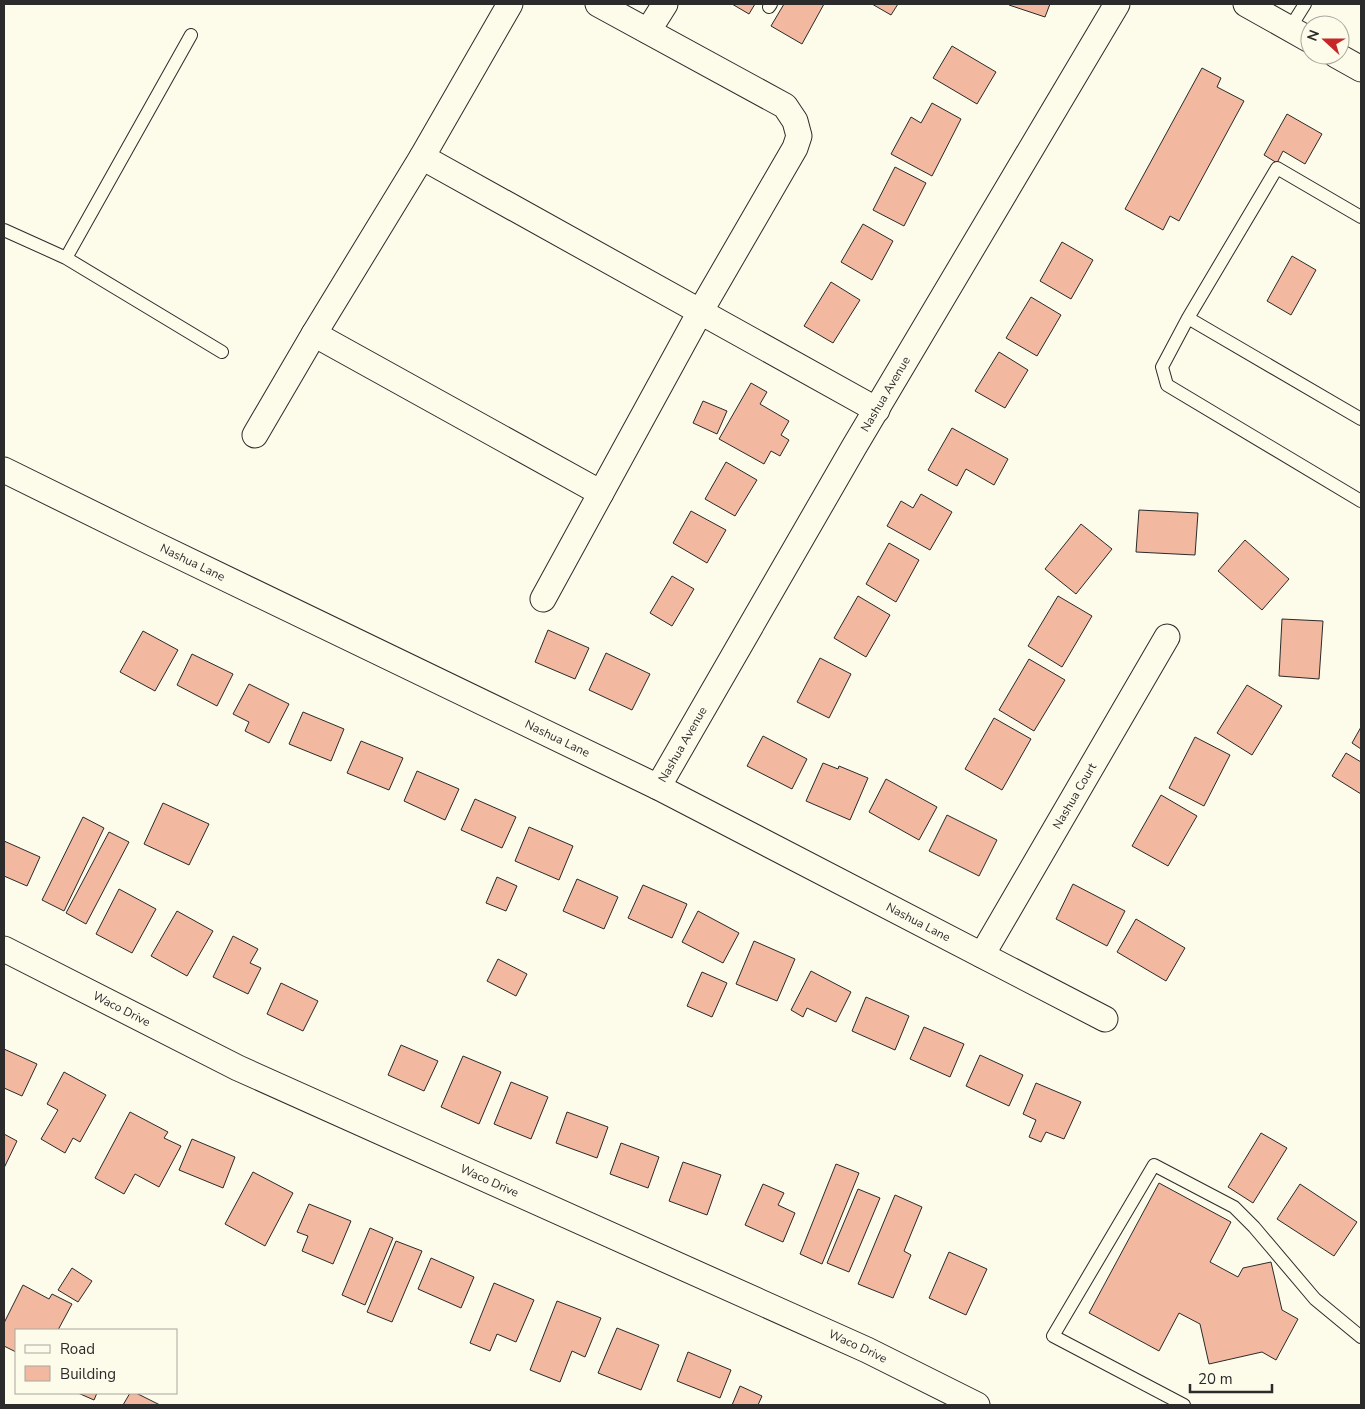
<svg xmlns="http://www.w3.org/2000/svg" width="1365" height="1409" viewBox="0 0 1365 1409" font-family="'Nunito Sans',sans-serif">
	<style>
		.building { fill: #f2b8a0; stroke: #2b2b2b }
		.lines { fill: none; stroke-linecap: round; stroke-linejoin: round }
		.lane-casing { stroke: #2b2b2b; stroke-width: 14 }
		.street-casing { stroke: #2b2b2b; stroke-width: 27 }
		.lane { stroke: #fdfbea; stroke-width: 12 }
		.street { stroke: #fdfbea; stroke-width: 25 }
		.labels { text-anchor: middle; stroke-width: 4; stroke-linejoin: round; paint-order: stroke }
		.street-label { font-size: 12px; fill: #2b2b2b; stroke: #fdfbea }
	</style>
	<rect width="100%" height="100%" fill="#fdfbea"/>
	<path class="building" d="M 732,4 L 755,4 L 749,14 Z
		M 784,4 L 824,4 L 802,44 L 771,26 Z
		M 872,4 L 898,4 L 891,15 Z
		M 1009,4 L 1050,4 L 1045,17 L 1009,5 Z
		M 952,46 L 996,72 L 977,104 L 933,78 Z
		M 1202,68 L 1221,78 L 1217,87 L 1244,101 L 1179,221 L 1170,216 L 1163,230 L 1125,209 Z
		M 932,103 L 961,119 L 932,176 L 891,154 L 911,117 L 921,123 Z
		M 1287,114 L 1322,134 L 1305,164 L 1283,151 L 1277,163 L 1264,155 Z
		M 895,167 L 926,183 L 904,226 L 873,210 Z
		M 863,224 L 893,241 L 872,280 L 841,262 Z
		M 1062,242 L 1093,260 L 1071,299 L 1040,281 Z
		M 1292,256 L 1316,270 L 1291,315 L 1267,301 Z
		M 831,282 L 860,300 L 833,343 L 804,326 Z
		M 1031,297 L 1061,315 L 1037,356 L 1006,338 Z
		M 999,352 L 1028,370 L 1005,408 L 975,391 Z
		M 751,383 L 767,392 L 760,404 L 789,421 L 781,435 L 789,440 L 780,456 L 771,451 L 764,464 L 719,439 Z
		M 703,401 L 727,411 L 717,434 L 693,423 Z
		M 952,428 L 1008,459 L 994,485 L 966,469 L 957,486 L 928,470 Z
		M 726,462 L 757,480 L 735,516 L 705,499 Z
		M 921,494 L 952,512 L 930,550 L 887,526 L 901,501 L 913,508 Z
		M 1139,510 L 1198,513 L 1195,555 L 1136,552 Z
		M 691,511 L 726,530 L 707,563 L 673,543 Z
		M 1081,524 L 1112,549 L 1076,594 L 1045,569 Z
		M 1245,540 L 1289,579 L 1262,610 L 1218,571 Z
		M 889,543 L 919,560 L 896,602 L 866,584 Z
		M 672,576 L 694,589 L 672,626 L 650,613 Z
		M 858,596 L 890,615 L 866,657 L 834,638 Z
		M 1058,596 L 1092,616 L 1062,667 L 1028,646 Z
		M 1282,619 L 1323,621 L 1319,679 L 1279,676 Z
		M 548,630 L 589,648 L 575,679 L 535,662 Z
		M 143,631 L 178,650 L 155,691 L 120,672 Z
		M 606,653 L 650,674 L 632,710 L 589,690 Z
		M 192,654 L 233,674 L 217,706 L 177,685 Z
		M 820,658 L 851,674 L 829,718 L 797,702 Z
		M 1029,659 L 1065,680 L 1034,731 L 999,710 Z
		M 249,684 L 289,704 L 269,743 L 245,731 L 249,722 L 233,714 Z
		M 1247,685 L 1282,706 L 1252,755 L 1217,733 Z
		M 303,712 L 344,729 L 331,761 L 289,744 Z
		M 994,718 L 1031,739 L 1002,790 L 965,769 Z
		M 1361,727 L 1361,749 L 1352,743 Z
		M 763,736 L 807,759 L 792,789 L 747,766 Z
		M 1195,737 L 1230,755 L 1204,806 L 1169,788 Z
		M 361,741 L 403,758 L 389,790 L 347,773 Z
		M 1346,753 L 1361,762 L 1361,794 L 1332,776 Z
		M 823,763 L 838,769 L 839,766 L 868,778 L 850,820 L 806,801 Z
		M 417,771 L 459,789 L 445,820 L 404,801 Z
		M 886,779 L 937,807 L 919,840 L 869,812 Z
		M 1161,795 L 1197,816 L 1168,866 L 1132,846 Z
		M 475,799 L 516,817 L 502,848 L 461,830 Z
		M 163,803 L 209,824 L 189,865 L 144,844 Z
		M 947,815 L 997,840 L 979,876 L 929,851 Z
		M 83,817 L 104,828 L 64,911 L 42,900 Z
		M 529,827 L 573,846 L 559,880 L 515,861 Z
		M 109,832 L 129,842 L 86,924 L 66,913 Z
		M 4,841 L 40,857 L 27,886 L 4,876 Z
		M 497,877 L 517,886 L 506,911 L 486,903 Z
		M 577,879 L 618,897 L 604,929 L 563,911 Z
		M 1073,884 L 1125,911 L 1107,946 L 1056,919 Z
		M 643,885 L 687,904 L 672,938 L 628,918 Z
		M 119,889 L 156,909 L 132,953 L 96,934 Z
		M 177,911 L 213,931 L 187,976 L 151,956 Z
		M 698,911 L 739,933 L 723,963 L 682,942 Z
		M 1136,919 L 1185,948 L 1166,981 L 1117,952 Z
		M 233,936 L 258,949 L 250,963 L 261,968 L 248,994 L 213,977 Z
		M 754,941 L 795,959 L 777,1001 L 736,984 Z
		M 498,959 L 527,974 L 516,996 L 487,981 Z
		M 811,971 L 851,992 L 836,1022 L 807,1008 L 803,1017 L 791,1010 Z
		M 702,972 L 727,983 L 712,1017 L 687,1006 Z
		M 281,983 L 318,1001 L 303,1031 L 267,1014 Z
		M 866,997 L 909,1016 L 895,1050 L 852,1031 Z
		M 924,1027 L 964,1044 L 950,1077 L 910,1059 Z
		M 401,1045 L 438,1061 L 424,1091 L 388,1075 Z
		M 4,1049 L 37,1064 L 22,1096 L 4,1088 Z
		M 980,1055 L 1023,1075 L 1009,1106 L 966,1086 Z
		M 463,1056 L 501,1072 L 479,1124 L 441,1107 Z
		M 64,1072 L 106,1095 L 80,1142 L 73,1138 L 65,1153 L 41,1139 L 58,1110 L 47,1104 Z
		M 511,1082 L 548,1097 L 531,1139 L 494,1124 Z
		M 1036,1083 L 1081,1102 L 1064,1139 L 1046,1132 L 1041,1142 L 1029,1137 L 1036,1120 L 1023,1114 Z
		M 130,1112 L 168,1132 L 164,1138 L 181,1146 L 159,1187 L 135,1174 L 124,1194 L 95,1178 Z
		M 567,1112 L 608,1127 L 597,1158 L 556,1143 Z
		M 1261,1133 L 1287,1148 L 1253,1203 L 1228,1187 Z
		M 4,1134 L 17,1141 L 4,1168 Z
		M 192,1139 L 235,1157 L 223,1188 L 179,1170 Z
		M 621,1143 L 659,1157 L 648,1188 L 610,1174 Z
		M 683,1162 L 721,1175 L 707,1215 L 669,1201 Z
		M 836,1164 L 859,1173 L 822,1264 L 800,1254 Z
		M 253,1172 L 293,1193 L 265,1246 L 225,1224 Z
		M 1159,1183 L 1231,1222 L 1210,1262 L 1238,1277 L 1243,1268 L 1271,1262 L 1282,1310 L 1298,1319 L 1276,1360 L 1262,1352 L 1209,1364 L 1200,1324 L 1179,1313 L 1159,1351 L 1089,1313 Z
		M 763,1184 L 784,1193 L 778,1205 L 795,1213 L 783,1242 L 745,1225 Z
		M 1300,1184 L 1357,1222 L 1334,1256 L 1277,1219 Z
		M 858,1189 L 880,1198 L 849,1272 L 827,1263 Z
		M 895,1195 L 922,1207 L 904,1251 L 911,1255 L 893,1298 L 858,1284 Z
		M 309,1204 L 351,1221 L 333,1264 L 302,1251 L 308,1236 L 297,1232 Z
		M 370,1228 L 393,1238 L 365,1305 L 342,1295 Z
		M 396,1241 L 422,1251 L 392,1322 L 367,1312 Z
		M 949,1252 L 987,1269 L 966,1315 L 929,1298 Z
		M 431,1258 L 474,1277 L 461,1308 L 418,1289 Z
		M 72,1268 L 92,1281 L 78,1302 L 58,1290 Z
		M 494,1283 L 534,1300 L 516,1342 L 497,1334 L 490,1351 L 470,1343 Z
		M 23,1285 L 49,1299 L 52,1294 L 72,1304 L 58,1330 L 16,1330 L 16,1352 L 4,1346 L 4,1323 Z
		M 557,1301 L 601,1318 L 585,1357 L 572,1351 L 560,1382 L 530,1370 Z
		M 617,1328 L 659,1345 L 641,1390 L 598,1373 Z
		M 688,1352 L 731,1370 L 720,1398 L 677,1381 Z
		M 740,1386 L 762,1396 L 758,1405 L 732,1405 Z
		M 78,1393 L 97,1393 L 94,1400 Z
		M 130,1393 L 136,1393 L 160,1405 L 123,1405 Z"/>
	<g class="lines">
		<g class="lane-casing">
			<path id="lane" d="M 769,7 L 771,4
				M 1290,28 L 1305,4
				M 4,230 L 66,258 L 222,352
				M 66,258 L 191,35
				M 1188,318 L 1277,168 L 1361,217
				M 1361,419 L 1188,318 L 1162,367 L 1167,385 L 1361,501
				M 1184,1405 L 1053,1336 L 1154,1165 L 1234,1207 L 1254,1227 L 1315,1299 L 1361,1337"/>
		</g>
		<g class="street-casing">
			<g id="street">
				<path d="M 510,4 L 422,157 L 877,410"/>
				<path d="M 1246,4 L 1310,40"/>
				<path d="M 648,31 L 665,4"/>
				<path d="M 1336,55 L 1361,69"/>
				<path d="M 314,334 L 601,493"/>
				<path d="M 255,435 L 314,334 L 422,157"/>
				<path id="s1" d="M 4,470 L 144,539 L 658,787 L 1105,1019"/>
				<path d="M 543,599 L 700,312 L 795,148 L 799,136 L 795,121 L 785,106 L 598,4"/>
				<path id="s2" d="M 658,787 L 854,447 L 1117,4"/>
				<path id="s3" d="M 4,949 L 238,1068 L 867,1350 L 977,1405"/>
				<path id="s4" d="M 982,955 L 1167,637"/>
			</g>
		</g>
		<use href="#lane" class="lane"/>
		<use href="#street" class="street"/>
	</g>
	<g class="labels">
		<g class="street-label">
			<text dy="4" stroke="none"><textPath href="#s2" startOffset="454">Nashua Avenue</textPath></text>
			<text dy="4" stroke="none"><textPath href="#s1" startOffset="210">Nashua Lane</textPath></text>
			<text dy="4" stroke="none"><textPath href="#s1" startOffset="615">Nashua Lane</textPath></text>
			<text dy="4" stroke="none"><textPath href="#s2" startOffset="49">Nashua Avenue</textPath></text>
			<text dy="4" stroke="none"><textPath href="#s4" startOffset="184">Nashua Court</textPath></text>
			<text dy="4" stroke="none"><textPath href="#s1" startOffset="1020">Nashua Lane</textPath></text>
			<text dy="4" stroke="none"><textPath href="#s3" startOffset="132">Waco Drive</textPath></text>
			<text dy="4" stroke="none"><textPath href="#s3" startOffset="538">Waco Drive</textPath></text>
			<text dy="4" stroke="none"><textPath href="#s3" startOffset="942">Waco Drive</textPath></text>
		</g>
	</g>
	<rect width="1365" height="1409" fill="none" stroke="#2b2b2b" stroke-width="10"/>
	<rect x="15" y="1329" width="162" height="65" fill="#fdfbea" stroke="#a9a89e"/>
	<rect x="25" y="1345" width="25" height="8" fill="#fdfbea" stroke="#a9a89e"/>
	<text x="60" y="1354" font-size="15" fill="#2b2b2b">Road</text>
	<rect x="25" y="1366" width="25" height="15" fill="#f2b8a0" stroke="#a9a89e"/>
	<text x="60" y="1379" font-size="15" fill="#2b2b2b">Building</text>
	<g transform="translate(1325 40) rotate(291)"><circle r="24" fill="#fdfbea" stroke="#a9a89e"/>
	<path d="M0-4L9 19L0 12L-9 19Z" fill="#c62828"/>
	<text y="-8" font-size="14" font-weight="bold" text-anchor="middle" fill="#2b2b2b">N</text>
	</g>
	<path d="M1190 1384v8h82v-8" fill="none" stroke="#2b2b2b" stroke-width="2.5"/>
	<text x="1198" y="1384" font-size="15" fill="#2b2b2b" stroke="#fdfbea" stroke-width="4" paint-order="stroke">20 m</text>
</svg>
